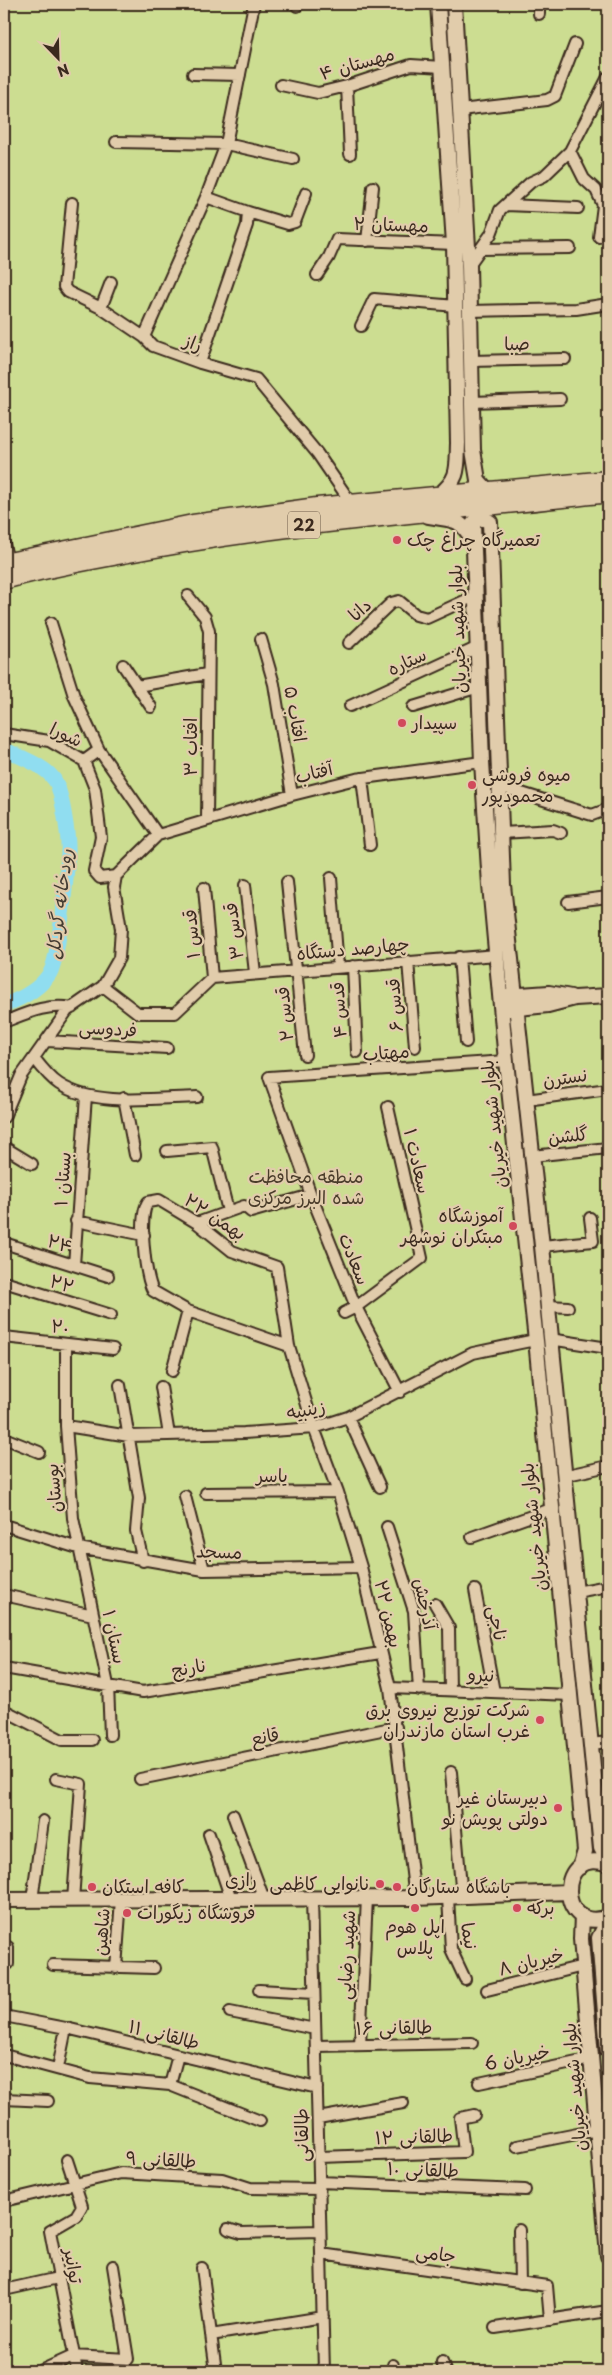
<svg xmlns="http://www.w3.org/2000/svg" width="612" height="2375" viewBox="0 0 612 2375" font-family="'Playpen Sans','Playpen Sans Arabic',sans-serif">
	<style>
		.green { fill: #ccdd91; stroke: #848458 }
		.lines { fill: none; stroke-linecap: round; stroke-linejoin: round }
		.river { stroke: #90ddf0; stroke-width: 15 }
		.street-casing { stroke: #3b2a1e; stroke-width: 14 }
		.secondary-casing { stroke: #3b2a1e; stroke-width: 18 }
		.highway-casing { stroke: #3b2a1e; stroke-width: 21 }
		.street { stroke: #e1ccab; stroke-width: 10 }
		.secondary { stroke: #e1ccab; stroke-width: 14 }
		.highway { stroke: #e1ccab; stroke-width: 18 }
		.poi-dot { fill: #d1495b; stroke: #e1ccab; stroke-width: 2 }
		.labels { text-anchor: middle; stroke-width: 4.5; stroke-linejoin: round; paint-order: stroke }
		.shield { fill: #e1ccab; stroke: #6d5b48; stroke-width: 1 }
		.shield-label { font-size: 16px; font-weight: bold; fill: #3b2a1e }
		.street-label { font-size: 18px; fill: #3b2a1e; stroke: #e1ccab }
		.poi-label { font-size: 18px; fill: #3b2a1e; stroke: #e1ccab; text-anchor: start }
		.park-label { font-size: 18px; fill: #4a3c2a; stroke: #e1ccab }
		.water-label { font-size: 19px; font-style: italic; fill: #443c33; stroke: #e1ccab }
	</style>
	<rect width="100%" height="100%" fill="#e1ccab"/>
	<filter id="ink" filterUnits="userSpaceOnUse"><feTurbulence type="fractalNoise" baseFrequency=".02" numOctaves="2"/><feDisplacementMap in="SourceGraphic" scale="10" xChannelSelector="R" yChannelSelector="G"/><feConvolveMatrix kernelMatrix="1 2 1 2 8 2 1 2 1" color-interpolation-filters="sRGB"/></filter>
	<g filter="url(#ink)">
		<path class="green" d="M 4,4 L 608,4 L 608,2371 L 4,2371 Z"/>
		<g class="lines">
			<path class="river" d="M 4,749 C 19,757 42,764 53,778 C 62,787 69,839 68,852 C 67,874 59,957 50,973 C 40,989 21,999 4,1005"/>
			<g class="street-casing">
				<path id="street" d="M 539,4 L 539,14
					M 297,6 L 297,4
					M 193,74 L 240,75
					M 281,85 L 318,93 L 347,86 L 411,65 L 442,67
					M 347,86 L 350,154
					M 460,110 L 547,100 L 555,96 L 575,44
					M 116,142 L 226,144 L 293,159
					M 570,151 L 584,179 L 596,190 L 603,205 L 599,237
					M 72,203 L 64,287 L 68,292 L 101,308 L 144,337 L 153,346 L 200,363 L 256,379 L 317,453 L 352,504
					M 506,205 L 578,208
					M 248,212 L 288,224 L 295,222 L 306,193
					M 367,241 L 373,187
					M 481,249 L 570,248
					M 469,265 L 491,234 L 500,210 L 531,182 L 544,176 L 570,151 L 608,77
					M 317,275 L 329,257 L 337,239 L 454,244
					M 101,308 L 111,282
					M 469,311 L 576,309 L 608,304
					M 361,326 L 374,299 L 456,306
					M 144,337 L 206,197 L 226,144 L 254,4
					M 470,361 L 565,359
					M 200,363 L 247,225 L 248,212 L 206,197
					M 472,402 L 560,399
					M 4,544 L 8,562
					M 188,596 L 205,617 L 209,631 L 207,820
					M 51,623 L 74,696 L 99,750 L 158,835
					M 261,639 L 274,684 L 292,795
					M 349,643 L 391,603 L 399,601 L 416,615 L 427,618 L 475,596
					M 123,665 L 151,707
					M 137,686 L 207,674
					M 350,706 L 478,647
					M 413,707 L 479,687
					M 4,734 L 49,741 L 84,761
					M 99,750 L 84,761 L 95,789 L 101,837 L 94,871 L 100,878 L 116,876
					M 362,778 L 370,845
					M 499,786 L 592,815 L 608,809
					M 501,833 L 553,830 L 561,833
					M 331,878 L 338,967
					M 287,882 L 305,1055
					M 245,885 L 255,973
					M 204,888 L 212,978
					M 568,902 L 608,897
					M 459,957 L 466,1042
					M 408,961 L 415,1047
					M 353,966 L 357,1052
					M 212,978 L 497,955
					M 103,986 L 138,1013 L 175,1013 L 212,978
					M 4,1022 C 27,1013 48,1003 72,1008
					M 47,1041 L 167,1048
					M 35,1059 C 42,1068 50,1078 59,1084 C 94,1107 157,1098 197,1097
					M 124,1098 L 135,1155
					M 526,1100 L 608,1089
					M 4,1117 L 21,1076 L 67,1011 L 103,986 L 119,958 L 121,929 L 114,887 L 116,876 L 158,835 L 292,795 L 356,779 L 482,762
					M 4,1147 L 32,1164
					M 167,1151 L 212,1147 L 228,1211
					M 532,1156 L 608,1148
					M 76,1221 L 144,1235
					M 197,1223 L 244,1206 L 251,1212 L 311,1195
					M 4,1243 L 108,1276
					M 542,1246 L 593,1241 L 590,1218
					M 74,1265 L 86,1096
					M 4,1282 L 111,1315
					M 547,1306 L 568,1307
					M 344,1313 L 356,1307 L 422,1258 L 388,1107
					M 4,1337 L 113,1349
					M 550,1339 L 608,1348
					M 66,1344 L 66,1426 L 73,1518 L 108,1685 L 110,1735
					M 289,1346 L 188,1311 L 153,1291 C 145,1276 138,1216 148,1202 L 159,1200 L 197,1223 L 232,1251 L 277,1267 L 289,1346 L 314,1428 L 338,1492 L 361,1567 L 390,1688 L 415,1898
					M 172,1371 L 188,1311
					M 120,1385 L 139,1498 L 136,1531 L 143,1561
					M 161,1387 L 169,1435
					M 400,1392 L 356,1307 L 311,1195 L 269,1077 L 506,1061
					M 348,1417 L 380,1487
					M 66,1426 L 129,1436 L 244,1433 L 314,1428 L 348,1417 L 473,1353 L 535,1340
					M 4,1438 L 39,1452
					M 563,1476 L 608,1466
					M 206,1493 L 338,1492
					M 185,1496 L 204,1570
					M 4,1525 L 78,1548 L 204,1570 L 361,1567
					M 387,1527 L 414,1611 L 419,1690
					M 472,1537 L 551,1509
					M 475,1590 L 494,1692
					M 576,1592 L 608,1586
					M 4,1595 L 93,1615
					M 435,1604 L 449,1628 L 450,1690
					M 4,1668 L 143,1692 L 380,1653
					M 390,1688 L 570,1695
					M 4,1710 L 62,1740 L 92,1740
					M 591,1744 L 608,1742
					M 451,1772 L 462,1898
					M 56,1779 L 81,1784 L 73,1901
					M 140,1779 L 396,1727
					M 233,1815 L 264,1899
					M 209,1834 L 231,1899
					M 312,1898 L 324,2371
					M 448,1898 L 451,1949 L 465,1979
					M 32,1900 L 43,1821
					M 4,1947 L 8,1947 L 8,1964
					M 53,1965 L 154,1968
					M 116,1968 L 121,1899
					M 259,1990 L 314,1993
					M 487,1990 L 583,1966
					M 230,2012 L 315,2029
					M 4,2016 L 66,2028 L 317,2088
					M 360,2045 L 367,1898
					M 316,2046 L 472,2043
					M 4,2055 L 90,2078 L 170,2085 L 260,2121
					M 58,2068 L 66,2028
					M 479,2083 L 591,2059
					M 170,2085 L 178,2055
					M 4,2099 L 48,2101
					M 318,2118 L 403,2103
					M 517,2146 L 597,2130
					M 319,2157 L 464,2152 L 460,2118 L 474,2115
					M 67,2160 L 82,2206 L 76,2216 L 50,2231 L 77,2371
					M 319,2182 L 525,2190
					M 4,2201 L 121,2173 L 222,2179 L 250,2188 L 319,2189
					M 228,2229 L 241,2233 L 320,2231
					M 519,2230 L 520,2283
					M 321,2254 L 547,2286 L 550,2320
					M 202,2268 L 216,2371
					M 4,2290 L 58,2278
					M 495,2328 L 608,2311
					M 211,2335 L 323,2317
					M 442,2362 L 445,2371
					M 40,2371 L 73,2356 L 128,2359 L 113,2266
					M 393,2371 L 393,2365"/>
			</g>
			<g class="secondary-casing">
				<path id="secondary" d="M 438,4 L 454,244 L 458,443 C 457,468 460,478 439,495
					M 454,4 L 469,265 L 473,450 L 478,480 L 488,491
					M 428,516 C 454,521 458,516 473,540
					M 490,522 L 484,519 L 478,519 L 473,524 L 482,762 L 490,885 L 506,1061 L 537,1350 L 585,1851 L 580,1867
					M 490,522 L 503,885 L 542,1246 L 601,1848 L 608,1861
					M 506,996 L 549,993 L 571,997
					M 508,1009 L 548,1005 L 575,998 L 608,996
					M 608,1864 C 556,1845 556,1936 608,1917
					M 4,1900 L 415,1898 L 568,1892
					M 582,1916 L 581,1939 L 608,2256
					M 608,1920 L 599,1938 L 608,2051"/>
			</g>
			<g class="highway-casing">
				<path id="highway" d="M 4,563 L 193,524 L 317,507 L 608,480
					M 4,580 C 41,569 80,562 118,555 C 280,523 444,512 608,493"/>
			</g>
			<use href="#street" class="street"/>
			<use href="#secondary" class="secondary"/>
			<use href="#highway" class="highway"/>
		</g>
	</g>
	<g class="poi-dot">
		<circle cx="397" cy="540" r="5"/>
		<circle cx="402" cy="723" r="5"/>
		<circle cx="472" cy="785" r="5"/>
		<circle cx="513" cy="1226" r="5"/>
		<circle cx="540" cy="1720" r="5"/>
		<circle cx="558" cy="1808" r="5"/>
		<circle cx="380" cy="1884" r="5"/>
		<circle cx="92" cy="1887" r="5"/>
		<circle cx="397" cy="1887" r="5"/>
		<circle cx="415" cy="1908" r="5"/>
		<circle cx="517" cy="1908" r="5"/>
		<circle cx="127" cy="1913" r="5"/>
	</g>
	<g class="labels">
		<rect class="shield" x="288" y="511.5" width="32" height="27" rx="4"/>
		<g class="shield-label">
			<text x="304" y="531">22</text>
		</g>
		<g class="street-label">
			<text transform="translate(357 64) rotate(-16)" y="6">مهستان ۴</text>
			<text transform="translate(391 225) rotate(2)" y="6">مهستان ۲</text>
			<text transform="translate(193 343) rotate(20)" y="6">راز</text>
			<text transform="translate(517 344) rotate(-1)" y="6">صبا</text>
			<text transform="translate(360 610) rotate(-43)" y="6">دانا</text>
			<text transform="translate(458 629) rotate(-92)" y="6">بلوار شهید خیریان</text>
			<text transform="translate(407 662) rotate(-25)" y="6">ستاره</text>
			<text transform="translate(295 714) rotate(80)" y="6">افتاب ۵</text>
			<text transform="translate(66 735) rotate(25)" y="6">شورا</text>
			<text transform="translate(191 747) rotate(-90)" y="6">افتاب ۳</text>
			<text transform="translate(314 773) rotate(-14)" y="6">آفتاب</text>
			<text transform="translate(234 931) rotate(-97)" y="6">قدس ۳</text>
			<text transform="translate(192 934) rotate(-95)" y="6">قدس ۱</text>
			<text transform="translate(353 949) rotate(-5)" y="6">چهارصد دستگاه</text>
			<text transform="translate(395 1005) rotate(-94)" y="6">قدس ۶</text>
			<text transform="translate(339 1010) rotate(-93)" y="6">قدس ۴</text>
			<text transform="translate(285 1014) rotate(-95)" y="6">قدس ۲</text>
			<text transform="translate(108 1029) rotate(3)" y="6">فردوسی</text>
			<text transform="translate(386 1053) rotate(-4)" y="6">مهتاب</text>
			<text transform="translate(565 1078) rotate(-8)" y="6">نسترن</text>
			<text transform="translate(494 1124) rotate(-96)" y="6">بلوار شهید خیریان</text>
			<text transform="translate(568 1136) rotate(-6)" y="6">گلشن</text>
			<text transform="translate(417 1161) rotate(77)" y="6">سعادت ۱</text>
			<text transform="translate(63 1179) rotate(-86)" y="6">بستان ۱</text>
			<text transform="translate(215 1217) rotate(33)" y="6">۲۲ بهمن</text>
			<text transform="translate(60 1244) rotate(17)" y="6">۲۴</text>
			<text transform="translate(354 1259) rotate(68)" y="6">سعادت</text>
			<text transform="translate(62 1284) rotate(17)" y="6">۲۲</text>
			<text transform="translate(60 1327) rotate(6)" y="6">۲۰</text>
			<text transform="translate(306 1410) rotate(-10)" y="6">زینبیه</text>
			<text x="272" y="1482">یاسر</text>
			<text transform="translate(54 1488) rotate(-95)" y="6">بوستان</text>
			<text transform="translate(534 1527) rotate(-96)" y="6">بلوار شهید خیریان</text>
			<text transform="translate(219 1552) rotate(2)" y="6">مسجد</text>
			<text transform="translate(425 1604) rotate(78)" y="6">آذرخش</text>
			<text transform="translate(388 1614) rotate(77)" y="6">۲۲ بهمن</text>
			<text transform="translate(497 1623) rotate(79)" y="6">ناجی</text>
			<text transform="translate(114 1637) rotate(78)" y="6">بستان ۱</text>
			<text transform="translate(189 1668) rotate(-10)" y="6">نارنج</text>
			<text transform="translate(481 1675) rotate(3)" y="6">نیرو</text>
			<text transform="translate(265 1737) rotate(-11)" y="6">قانع</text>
			<text x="241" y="1886">رازی</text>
			<text transform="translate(102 1932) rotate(-86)" y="6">شاهین</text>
			<text transform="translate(469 1936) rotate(80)" y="6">نیما</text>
			<text transform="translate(347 1955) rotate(-87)" y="6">شهید رضایی</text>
			<text transform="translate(531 1962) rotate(-14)" y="6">خیریان ۸</text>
			<text transform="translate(394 2028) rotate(-1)" y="6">طالقانی ۱۶</text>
			<text transform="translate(164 2035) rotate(14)" y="6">طالقانی ۱۱</text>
			<text transform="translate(517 2058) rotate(-12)" y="6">خیریان 6</text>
			<text transform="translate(575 2087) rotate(-95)" y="6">بلوار شهید خیریان</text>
			<text transform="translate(302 2135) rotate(-91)" y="6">طالقانی</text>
			<text transform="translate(414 2137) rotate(-2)" y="6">طالقانی ۱۲</text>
			<text transform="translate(161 2160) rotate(3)" y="6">طالقانی ۹</text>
			<text transform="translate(423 2170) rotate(2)" y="6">طالقانی ۱۰</text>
			<text transform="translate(436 2254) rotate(8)" y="6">جامی</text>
			<text transform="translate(73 2266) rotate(80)" y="6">توانیر</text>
		</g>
		<g class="poi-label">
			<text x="407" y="546">تعمیرگاه چراغ چک</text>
			<text x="412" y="729">سپیدار</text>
			<text x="482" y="781">میوه فروشی<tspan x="482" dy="21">محمودپور</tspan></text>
			<text x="503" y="1222" text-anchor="end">آموزشگاه<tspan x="503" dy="21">مبتکران نوشهر</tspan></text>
			<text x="530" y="1716" text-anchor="end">شرکت توزیع نیروی برق<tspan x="530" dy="21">غرب استان مازندران</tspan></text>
			<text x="548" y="1804" text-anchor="end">دبیرستان غیر<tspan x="548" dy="21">دولتی پویش نو</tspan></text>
			<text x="370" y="1890" text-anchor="end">نانوایی کاظمی</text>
			<text x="102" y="1893">کافه استکان</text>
			<text x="407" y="1893">باشگاه ستارگان</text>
			<text x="527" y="1914">برکه</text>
			<text x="137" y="1919">فروشگاه زیگورات</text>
			<text x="415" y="1933" text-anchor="middle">اپل هوم<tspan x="415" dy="21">پلاس</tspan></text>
		</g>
		<g class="park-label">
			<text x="306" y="1183">منطقه محافظت<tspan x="306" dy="21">شده البرز مرکزی</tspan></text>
		</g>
		<g class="water-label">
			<text transform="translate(59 904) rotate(-83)" y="7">رودخانه گردکل</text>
		</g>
	</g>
	<rect width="612" height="2375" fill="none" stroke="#e1ccab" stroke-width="20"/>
	<rect x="10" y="10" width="592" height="2355" fill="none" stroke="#3b2a1e" stroke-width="2" filter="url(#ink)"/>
	<g transform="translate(58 58) rotate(157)" stroke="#e1ccab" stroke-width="4" paint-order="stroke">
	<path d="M0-4L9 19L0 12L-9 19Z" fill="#3b2a1e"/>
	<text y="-8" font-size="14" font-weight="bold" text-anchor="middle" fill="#3b2a1e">N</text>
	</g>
</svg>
